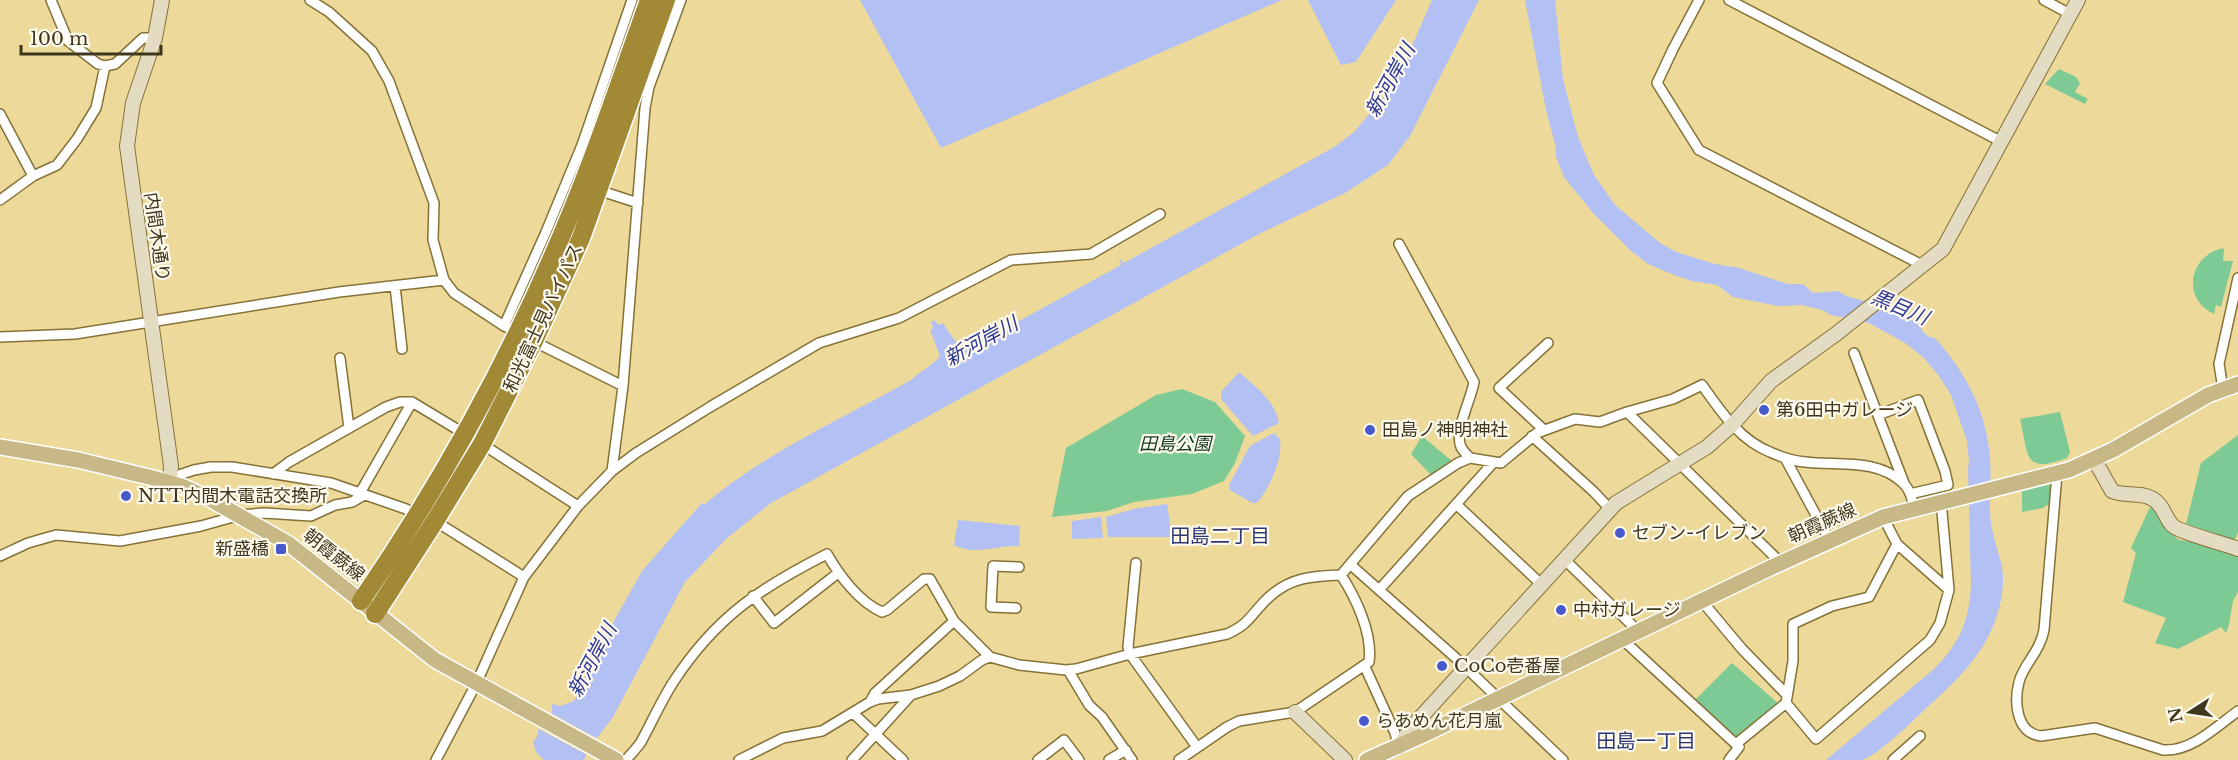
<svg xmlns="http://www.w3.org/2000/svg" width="2238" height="760" viewBox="0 0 2238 760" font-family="'Libre Baskerville','Noto Sans JP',serif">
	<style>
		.green { fill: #7eca94 }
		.water { fill: #b2c0f4 }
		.pier { fill: #edd99a }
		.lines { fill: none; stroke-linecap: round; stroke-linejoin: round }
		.street-casing { stroke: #857236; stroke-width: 12 }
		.secondary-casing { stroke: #857236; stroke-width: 16 }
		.primary-casing { stroke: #fff; stroke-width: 18 }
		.highway-casing { stroke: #fff; stroke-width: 21 }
		.street { stroke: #fff; stroke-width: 9 }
		.secondary { stroke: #e3dcc2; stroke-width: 14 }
		.primary { stroke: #c7b886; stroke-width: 15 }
		.highway { stroke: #a28935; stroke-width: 18 }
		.poi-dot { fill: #4859ce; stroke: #fefaee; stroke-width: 2 }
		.labels { text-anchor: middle; stroke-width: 4.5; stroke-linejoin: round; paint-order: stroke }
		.street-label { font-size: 18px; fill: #3f371d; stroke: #fefaee }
		.poi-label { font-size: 18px; fill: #3f371d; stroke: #fefaee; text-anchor: start }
		.park-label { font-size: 18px; font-style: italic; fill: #11371e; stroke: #fefaee }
		.water-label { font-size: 20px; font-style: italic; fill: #2c3695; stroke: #fefaee }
		.neighbourhood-label { font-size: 20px; fill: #2c3771; stroke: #fefaee }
	</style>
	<rect width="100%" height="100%" fill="#edd99a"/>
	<path class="green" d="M 2059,69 L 2076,77 L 2080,83 L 2075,92 L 2088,99 L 2085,104 L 2045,84 Z
		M 2224,248 L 2223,261 L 2233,261 L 2221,307 L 2216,305 L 2214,314 C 2180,298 2190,254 2224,248 Z
		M 1182,389 L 1215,402 L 1245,436 L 1235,463 L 1224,481 L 1192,494 L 1134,502 L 1107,511 L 1052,517 L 1066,448 L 1156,395 Z
		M 2060,412 L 2070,452 L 2067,458 C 2023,474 2029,457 2020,419 Z
		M 2238,435 L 2238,532 L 2235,540 L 2186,524 L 2201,463 Z
		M 1422,436 L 1452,461 L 1431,475 L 1411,454 Z
		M 2054,483 L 2053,501 L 2043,508 L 2022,512 L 2022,491 Z
		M 2150,507 L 2157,512 L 2166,529 L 2179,540 L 2198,543 L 2238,557 L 2238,592 L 2233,601 L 2229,625 L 2226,633 L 2221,627 L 2178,649 L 2155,643 L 2166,618 L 2123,602 L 2136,553 L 2131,548 Z
		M 1732,663 L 1779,704 L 1736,738 L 1694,701 Z"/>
	<path class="water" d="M 860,0 L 1282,0 L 941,148 Z
		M 1308,0 L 1396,0 L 1356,62 L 1341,65 Z
		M 1432,0 L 1479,0 L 1410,136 L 1388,165 L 1345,193 L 1259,234 L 771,503 L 726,539 L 685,582 L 613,717 C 602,732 592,742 584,760 L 544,760 L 536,752 L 533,742 L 537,737 L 539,726 L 552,713 L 552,704 L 560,706 L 574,701 L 609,630 L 642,571 L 702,503 L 705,504 C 766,452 842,419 911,380 C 919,372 936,363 940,356 L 930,330 L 933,328 L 931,322 L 934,320 L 939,325 L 943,323 C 965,358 960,343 994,335 L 1121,265 L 1119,258 L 1124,263 L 1336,146 L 1354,132 L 1383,98 L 1402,69 Z
		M 1525,0 L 1555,0 L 1563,79 L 1578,137 L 1594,175 L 1615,205 L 1660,243 L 1676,252 L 1715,264 L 1739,268 L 1788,284 L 1803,284 L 1813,293 L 1838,291 L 1846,296 L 1889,308 L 1922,325 L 1922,331 L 1929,337 L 1935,338 C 1966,373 1987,412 1990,459 C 1992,481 1988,502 1991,523 C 1993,538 1999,552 2002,567 C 2005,585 2001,604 1995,621 C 1982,658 1951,686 1922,712 C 1911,723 1875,757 1862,760 C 1851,760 1837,760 1826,760 L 1934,669 C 1960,643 1969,621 1971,585 L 1968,469 L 1969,461 L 1967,441 L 1951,395 L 1939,376 L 1923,357 L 1905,343 L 1869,323 L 1831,315 L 1822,310 L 1802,305 L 1778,306 L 1733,297 L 1717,285 L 1692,281 L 1674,275 L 1648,264 L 1631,251 L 1593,213 L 1564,177 L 1556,157 L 1556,148 L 1546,110 Z
		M 1239,372 C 1255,387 1275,400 1279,423 L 1253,436 L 1221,399 L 1221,392 Z
		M 1274,433 L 1280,439 C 1283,460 1270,487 1257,503 L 1252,503 L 1230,490 L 1229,485 L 1250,446 Z
		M 1167,504 L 1172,537 L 1108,537 L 1106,517 L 1134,509 Z
		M 1101,517 L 1103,538 L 1072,539 L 1072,521 Z
		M 958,520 L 1020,526 L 1019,546 C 999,545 973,556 954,545 Z"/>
	<path class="pier" d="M 549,712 L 598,739 L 589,756 L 535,727 Z"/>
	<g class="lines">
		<g class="street-casing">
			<path id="street" d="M 51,0 L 68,41 L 98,64 L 105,66 L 115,64 L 143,38 L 155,38
				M 310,0 L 329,12 L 372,51 L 389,81 L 434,203 L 433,240 L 444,280 L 454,293 L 504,326 L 519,333
				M 1699,0 L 1673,49 L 1657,83 L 1699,150 L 1924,266
				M 1729,0 L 2002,142
				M 2044,0 L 2070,14
				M 0,114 L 33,176
				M 598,190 L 638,203
				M 0,200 L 33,176 L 57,165 L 77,139 L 96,108 L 105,66
				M 1399,244 L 1474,382 C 1471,400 1454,431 1461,447 C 1463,451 1467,455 1470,458
				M 395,286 L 402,349
				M 504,326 L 546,232 L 582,145 L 632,0
				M 0,337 L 75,334 L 339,292 L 444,280
				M 531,340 L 623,386
				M 1854,353 L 1904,483
				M 340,358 L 349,428
				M 2223,389 L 2219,364 L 2238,278
				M 1627,412 L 1673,399 L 1702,385 C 1720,410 1739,440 1770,452 C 1781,457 1794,461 1805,462 C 1838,466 1877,458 1903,483 C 1910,489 1912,499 1914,508
				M 1878,415 L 1918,400 L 1945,471 L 1948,485 L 1910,494
				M 1544,430 L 1499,388 L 1548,343
				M 1532,436 L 1594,492 L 1610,509
				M 482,444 L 578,506
				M 1785,458 L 1830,541
				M 612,471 L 623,386 L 645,108 L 649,87 L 681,0
				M 273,474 L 289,462 L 386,407 L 400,402 L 412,402 L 465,434
				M 2057,474 L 2044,630 C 2040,652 2023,665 2019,682 C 2014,702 2016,733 2041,736 L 2095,728 L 2163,750 C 2191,752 2216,727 2238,711
				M 170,483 L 179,475 L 194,470 L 211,467 L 232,467 L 331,483 L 406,509 L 418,516
				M 360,493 L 412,402
				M 1456,504 L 1541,584
				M 1883,517 L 1897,544 L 1949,590
				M 435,521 L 524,577
				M 0,556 L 28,543 L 56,535 L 120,541 L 201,526 L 240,515 L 264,513 L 311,516 L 335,505 L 352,502 L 364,495
				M 1564,559 L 1638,631
				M 1136,563 L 1128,647 L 1130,654 L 1197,747
				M 1351,565 L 1457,659 L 1563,760
				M 1379,590 L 1493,463
				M 753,596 L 774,623 L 838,573
				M 1701,600 L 1742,649 L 1787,695
				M 1016,608 L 991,607 L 993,566 L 1019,567
				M 1622,639 L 1739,747 L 1729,760
				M 1365,667 L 1395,733 L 1399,747
				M 1068,670 L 1089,705 L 1102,717 L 1132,760
				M 870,702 L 875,693 L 954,621
				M 1786,703 L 1816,739 L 1930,640 L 1940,623 L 1949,590 L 1941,501
				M 853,713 L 903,760
				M 1736,744 L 1786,703 L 1793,661 L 1793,624 L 1832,606 L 1869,597 L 1897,544
				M 436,760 L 476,684 L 524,577 L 578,506 L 612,471 L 636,453 L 710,407 L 819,343 L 899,318 L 1011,260 L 1091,254 L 1160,214
				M 626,760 C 631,754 637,748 641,742 C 652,722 661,701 674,681 C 716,617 760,588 827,554 C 839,575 859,602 882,612 L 887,610 L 924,579 L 930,579 L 954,621 L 990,657
				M 739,760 L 783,738 L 822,731 L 870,702 L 878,699 L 911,695 L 939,686 L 960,676 L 982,660 L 990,657 L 1019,665 L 1066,670 L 1076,669 L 1130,654 L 1227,634 C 1250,624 1251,614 1268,598 C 1290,577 1313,576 1341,575 L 1408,496 L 1458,463 L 1470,458 L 1501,463 L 1537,433 L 1575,419 L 1600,422 L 1627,412 L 1781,563
				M 852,760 L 911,695
				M 1038,760 L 1064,740 L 1079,760
				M 1109,760 L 1126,750
				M 1179,760 L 1227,727 L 1239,721 L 1295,712 L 1369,662 C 1373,634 1356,598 1341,575
				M 1893,760 L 1920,736"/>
		</g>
		<g class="secondary-casing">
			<path id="secondary" d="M 162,0 L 155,38 L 133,103 L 127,146 L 171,466 L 170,483
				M 2094,459 L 2112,491 C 2125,497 2140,491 2153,499 C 2164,506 2164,516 2172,525 C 2178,532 2226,544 2238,549
				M 1295,712 L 1345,760
				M 1399,747 L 1410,729 L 1616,503 L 1707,447 L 1732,425 L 1771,381 L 1836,334 L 1943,249 L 2078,0"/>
		</g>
		<g class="primary-casing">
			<path id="primary" d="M 0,447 L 78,460 L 153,478 L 184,487 L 208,498 L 289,544 L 435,660 L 616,760
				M 1367,760 L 1423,735 L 1772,567 L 1883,517 L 2069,470 L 2113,450 L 2208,395 L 2238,384"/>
		</g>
		<g class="highway-casing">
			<path id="highway" d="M 361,601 C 435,493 499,380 551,260 C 589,175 618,87 649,0
				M 375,614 L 435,521 L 482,444 L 534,341 L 581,238 L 666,0"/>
		</g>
		<use href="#street" class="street"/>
		<use href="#secondary" class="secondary"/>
		<use href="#primary" class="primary"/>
		<use href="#highway" class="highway"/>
	</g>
	<g class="poi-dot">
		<circle cx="1764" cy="410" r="6"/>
		<circle cx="1370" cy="430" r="6"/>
		<circle cx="126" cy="496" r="6"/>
		<circle cx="1620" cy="533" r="6"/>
		<rect x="275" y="543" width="12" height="12" rx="3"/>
		<circle cx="1561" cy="610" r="6"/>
		<circle cx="1442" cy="666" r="6"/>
		<circle cx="1364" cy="721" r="6"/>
	</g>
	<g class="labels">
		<g class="street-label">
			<text transform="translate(157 237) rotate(82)" y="6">内間木通り</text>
			<text transform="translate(543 318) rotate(-65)" y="6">和光富士見バイパス</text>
			<text transform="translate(1822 523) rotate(-24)" y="6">朝霞蕨線</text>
			<text transform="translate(334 555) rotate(38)" y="6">朝霞蕨線</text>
		</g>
		<g class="poi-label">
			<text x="1776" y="416">第6田中ガレージ</text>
			<text x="1382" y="436">田島ノ神明神社</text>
			<text x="138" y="502">NTT内間木電話交換所</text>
			<text x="1632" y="539">セブン-イレブン</text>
			<text x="269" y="555" text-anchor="end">新盛橋</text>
			<text x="1573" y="616">中村ガレージ</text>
			<text x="1454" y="672">CoCo壱番屋</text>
			<text x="1376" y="727">らあめん花月嵐</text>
		</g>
		<g class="park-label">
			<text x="1175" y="450">田島公園</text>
		</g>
		<g class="water-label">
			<text transform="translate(1390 80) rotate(-61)" y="7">新河岸川</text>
			<text transform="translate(1900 307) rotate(23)" y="7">黒目川</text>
			<text transform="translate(981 341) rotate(-29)" y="7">新河岸川</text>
			<text transform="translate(592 660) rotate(-62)" y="7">新河岸川</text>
		</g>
		<g class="neighbourhood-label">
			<text x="1220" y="543">田島二丁目</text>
			<text x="1646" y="748">田島一丁目</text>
		</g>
	</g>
	<g transform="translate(2190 712) rotate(258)" stroke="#fefaee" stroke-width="4.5" paint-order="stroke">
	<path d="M0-4.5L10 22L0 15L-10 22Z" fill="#3f371d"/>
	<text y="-9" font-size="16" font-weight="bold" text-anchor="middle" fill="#3f371d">N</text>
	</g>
	<path d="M21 45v9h140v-9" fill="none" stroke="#3f371d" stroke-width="3"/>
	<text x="30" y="45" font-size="18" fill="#3f371d" stroke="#fefaee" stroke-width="4.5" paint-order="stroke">100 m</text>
</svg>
